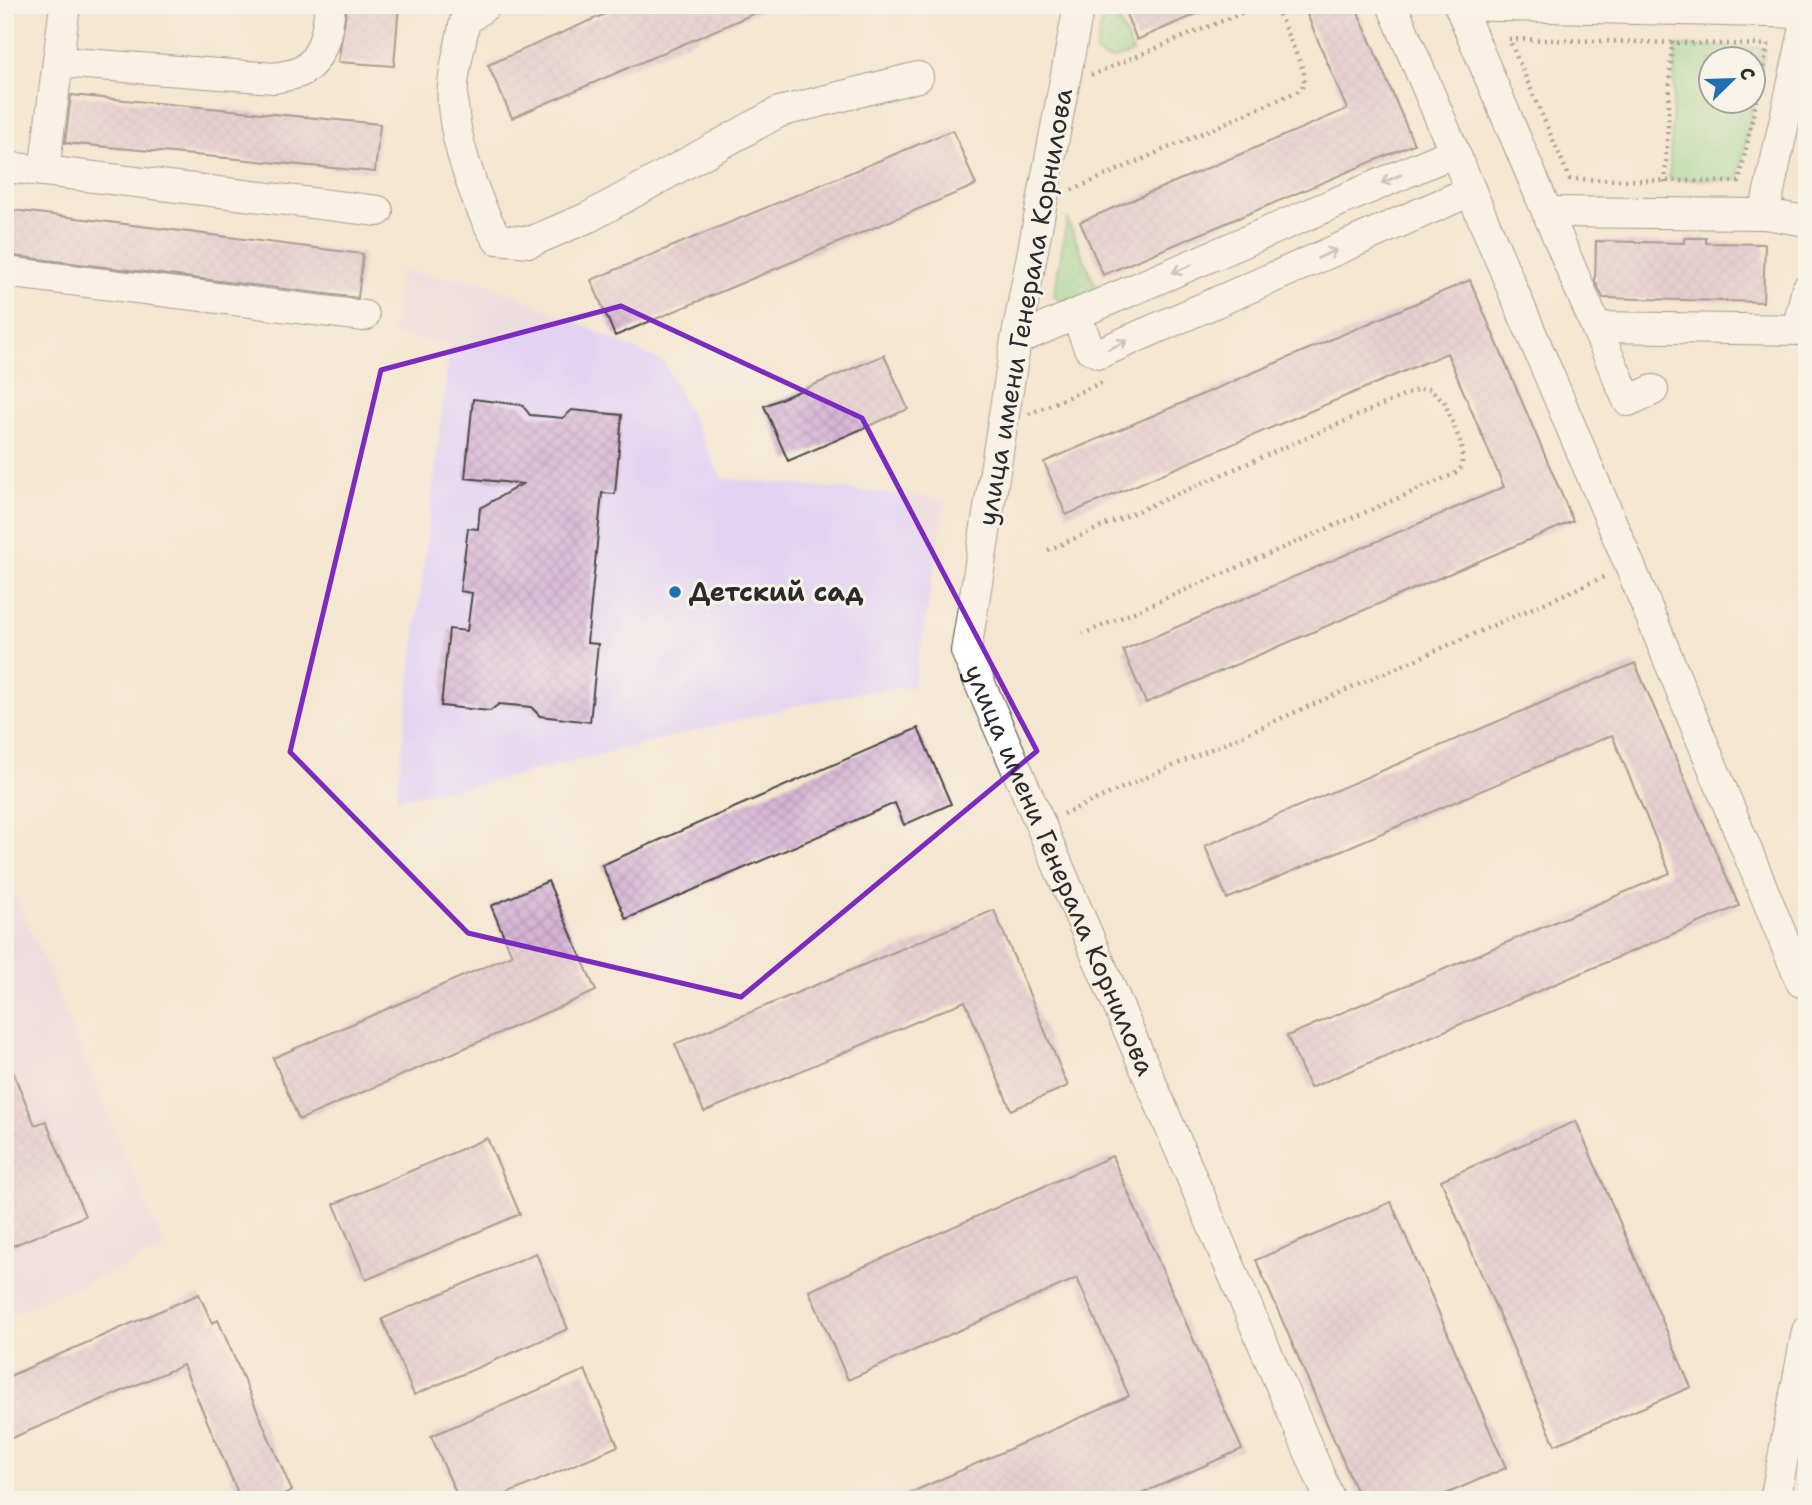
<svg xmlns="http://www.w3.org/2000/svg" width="1812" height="1505" viewBox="0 0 1812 1505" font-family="'Shantell Sans',sans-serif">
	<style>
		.built { fill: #e3d3f2 }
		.grass { fill: url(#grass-dots); stroke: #5c8260; stroke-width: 2 }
		.park { fill: #8dd894; stroke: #5c8260; stroke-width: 2; fill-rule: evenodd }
		.building { fill: url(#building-cross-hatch) }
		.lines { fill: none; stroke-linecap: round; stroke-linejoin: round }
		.minor-casing { stroke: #494744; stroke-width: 32 }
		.path { stroke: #494744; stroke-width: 4.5; stroke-dasharray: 2 5; stroke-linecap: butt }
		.minor { stroke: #fff; stroke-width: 30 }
		.oneway { stroke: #a0a0a0 }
		.marked { fill: none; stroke: #7b2cbf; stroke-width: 5; stroke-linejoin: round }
		.poi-dot { fill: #1f6fb2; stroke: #f7f3e8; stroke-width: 2.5 }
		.labels { text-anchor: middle; stroke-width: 6; stroke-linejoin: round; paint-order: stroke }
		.street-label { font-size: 26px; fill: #2b2b2b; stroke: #f7f3e8 }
		.poi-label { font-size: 26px; font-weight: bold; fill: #2b2b2b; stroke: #f7f3e8; text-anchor: start }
	</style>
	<defs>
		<pattern id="grass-dots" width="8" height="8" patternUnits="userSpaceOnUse" patternTransform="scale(1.75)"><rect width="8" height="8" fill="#8dd894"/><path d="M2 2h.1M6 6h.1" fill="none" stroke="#7aba80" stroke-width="1.8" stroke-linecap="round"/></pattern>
		<pattern id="building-cross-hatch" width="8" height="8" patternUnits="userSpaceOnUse" patternTransform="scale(1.75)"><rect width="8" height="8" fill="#d6b3d4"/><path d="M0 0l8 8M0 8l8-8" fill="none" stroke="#b89ab6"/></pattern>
	</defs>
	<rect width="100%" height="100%" fill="#f7f3e8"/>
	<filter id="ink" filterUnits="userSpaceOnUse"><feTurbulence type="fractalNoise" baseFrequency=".0143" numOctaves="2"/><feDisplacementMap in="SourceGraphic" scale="14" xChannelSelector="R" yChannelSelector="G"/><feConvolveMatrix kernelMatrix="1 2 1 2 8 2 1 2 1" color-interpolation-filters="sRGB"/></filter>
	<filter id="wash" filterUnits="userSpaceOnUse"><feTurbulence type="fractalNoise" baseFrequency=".00686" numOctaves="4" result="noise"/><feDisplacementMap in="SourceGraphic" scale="28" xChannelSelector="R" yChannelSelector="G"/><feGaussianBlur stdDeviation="1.57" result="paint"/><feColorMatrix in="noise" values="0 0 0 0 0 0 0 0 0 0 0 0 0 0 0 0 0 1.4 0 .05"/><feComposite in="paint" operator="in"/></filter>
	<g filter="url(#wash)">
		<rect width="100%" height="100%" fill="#f4e6d0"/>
		<path class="built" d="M 400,271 L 489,283 L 664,362 L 722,478 L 946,499 L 914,686 L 856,693 L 792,707 L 485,783 L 396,799 L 450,344 L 391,335 Z
			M 5,869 L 165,1249 L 5,1317 Z"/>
		<path class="grass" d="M 1104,5 L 1112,5 L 1133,52 C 1119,58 1108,65 1096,52 Z
			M 1067,219 L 1099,294 L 1065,304 L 1054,296 Z"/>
		<path class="park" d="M 1676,46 L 1765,48 L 1738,180 L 1669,179 ZM 1710,60 L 1752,60 L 1752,102 L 1710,102 Z"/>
		<g id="blocks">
			<path class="building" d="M 347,5 L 399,5 L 394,66 L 338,62 Z
				M 626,5 L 774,5 L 512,118 L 488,65 Z
				M 1122,5 L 1217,5 L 1137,40 Z
				M 1303,5 L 1355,5 L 1414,144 L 1103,275 L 1080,222 L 1347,109 Z
				M 71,95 L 380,124 L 375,172 L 65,143 Z
				M 953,130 L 976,185 L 615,336 L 591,280 Z
				M 5,209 L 363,254 L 358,298 L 5,255 Z
				M 1684,238 L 1706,238 L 1706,243 L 1765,244 L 1763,302 L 1603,298 L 1595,281 L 1596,241 L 1684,243 Z
				M 1470,280 L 1573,521 L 1146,703 L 1123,650 L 1504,487 L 1447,353 L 1066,515 L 1044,462 Z
				M 884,355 L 908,409 L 788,461 L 764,406 Z
				M 473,399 L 522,405 L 530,415 L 563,418 L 572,410 L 622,415 L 615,494 L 602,493 L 587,643 L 598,644 L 590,722 L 540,716 L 531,707 L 499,704 L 490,711 L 441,706 L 449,629 L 467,631 L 472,593 L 460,591 L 468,528 L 478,529 L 480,508 L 522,484 L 465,478 Z
				M 1635,663 L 1739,906 L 1310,1088 L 1287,1036 L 1670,873 L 1612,735 L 1227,899 L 1205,846 Z
				M 918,728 L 951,804 L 904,825 L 895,803 L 626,919 L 602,865 Z
				M 548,881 L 596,991 L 299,1120 L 273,1058 L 512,955 L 491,906 Z
				M 994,910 L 1068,1086 L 1011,1110 L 965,1001 L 704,1112 L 675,1044 Z
				M 5,1053 L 35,1125 L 46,1121 L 85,1216 L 5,1249 Z
				M 1576,1121 L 1691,1387 L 1555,1445 L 1441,1180 Z
				M 487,1138 L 520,1214 L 366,1280 L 334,1204 Z
				M 1112,1156 L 1242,1449 L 1127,1500 L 894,1500 L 1129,1396 L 1077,1278 L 848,1380 L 809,1291 Z
				M 1391,1202 L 1506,1468 L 1432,1500 L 1360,1500 L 1256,1260 Z
				M 536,1253 L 568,1329 L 414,1395 L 382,1319 Z
				M 199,1294 L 212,1323 L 218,1320 L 292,1491 L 284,1495 L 286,1500 L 241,1500 L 183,1365 L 5,1441 L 5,1378 Z
				M 585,1370 L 618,1446 L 493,1500 L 459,1500 L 431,1436 Z"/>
		</g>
	</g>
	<g filter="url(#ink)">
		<use href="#blocks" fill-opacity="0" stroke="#494744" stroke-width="2"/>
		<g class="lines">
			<g class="minor-casing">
				<g id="minor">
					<path d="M 65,5 L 44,171 L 378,211"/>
					<path d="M 486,5 L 465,21 C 461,42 455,63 453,85 C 449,128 475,202 497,239 L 530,242 L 589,217 L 779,112 L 918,77"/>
					<path id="s1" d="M 1079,5 L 1016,340 L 966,651 L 1330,1500"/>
					<path d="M 1392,5 L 1630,566 L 1801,982"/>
					<path d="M 1807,13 L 1459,5 L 1596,327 L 1797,330 L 1807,289"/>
					<path d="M 1807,18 L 1764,214 L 1807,221"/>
					<path d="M 58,62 L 275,78 C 283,76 295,75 302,71 C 324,58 328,27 330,5"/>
					<path d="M 5,167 L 44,171"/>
					<path d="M 1547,212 L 1764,214"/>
					<path d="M 5,272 L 364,316"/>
					<path d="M 1076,315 L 1089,348 L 1100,353 L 1471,191"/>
					<path d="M 1596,327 L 1628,401 L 1653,390"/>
					<path d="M 1016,340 L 1454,152"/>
					<path d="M 1775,1500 L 1807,1331"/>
				</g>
			</g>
			<path class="path" d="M 1509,39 L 1768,45 L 1739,182 L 1570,179 Z
				M 1091,75 L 1261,5
				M 1665,183 L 1672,41
				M 1072,190 L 1298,91 L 1304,85 L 1304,72 L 1278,12 L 1269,5
				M 1802,266 L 1805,247
				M 1029,414 L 1105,381
				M 1048,550 L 1419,389 L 1429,389 L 1444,401 L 1462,446 L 1462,467 L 1454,474 L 1083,634
				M 1063,814 L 1606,576"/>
			<use href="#minor" class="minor"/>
		</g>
		<defs><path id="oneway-shaft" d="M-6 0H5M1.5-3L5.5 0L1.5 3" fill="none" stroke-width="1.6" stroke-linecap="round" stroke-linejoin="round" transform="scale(1.75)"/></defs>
		<g class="oneway">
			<use href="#oneway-shaft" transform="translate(1391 179) rotate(157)"/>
			<use href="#oneway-shaft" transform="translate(1327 254) rotate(-24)"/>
			<use href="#oneway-shaft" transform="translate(1182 269) rotate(157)"/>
			<use href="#oneway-shaft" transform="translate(1118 345) rotate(-24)"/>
		</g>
	</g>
	<path d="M0 0H1812V1505H0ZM 621,306 L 862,418 L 1037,751 L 741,997 L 468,933 L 290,752 L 381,370 Z" fill="#f4e6d0" fill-opacity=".55" fill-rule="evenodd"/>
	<path class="marked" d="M 621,306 L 862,418 L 1037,751 L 741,997 L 468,933 L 290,752 L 381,370 Z"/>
	<circle class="poi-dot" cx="675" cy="592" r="7"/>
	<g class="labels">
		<g class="street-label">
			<text transform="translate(1025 307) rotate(-80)" y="9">улица имени Генерала Корнилова</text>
			<text dy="9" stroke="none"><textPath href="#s1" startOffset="894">улица имени Генерала Корнилова</textPath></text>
		</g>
		<g class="poi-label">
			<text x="689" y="601">Детский сад</text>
		</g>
	</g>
	<rect width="1812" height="1505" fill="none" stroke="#f7f3e8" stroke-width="28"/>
	<g transform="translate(1732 80) rotate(67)"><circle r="33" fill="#f7f3e8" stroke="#a5a39c" stroke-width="2"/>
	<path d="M0-5L12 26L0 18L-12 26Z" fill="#1f6fb2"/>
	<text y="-10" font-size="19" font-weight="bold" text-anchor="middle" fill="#2b2b2b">С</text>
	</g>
</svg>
